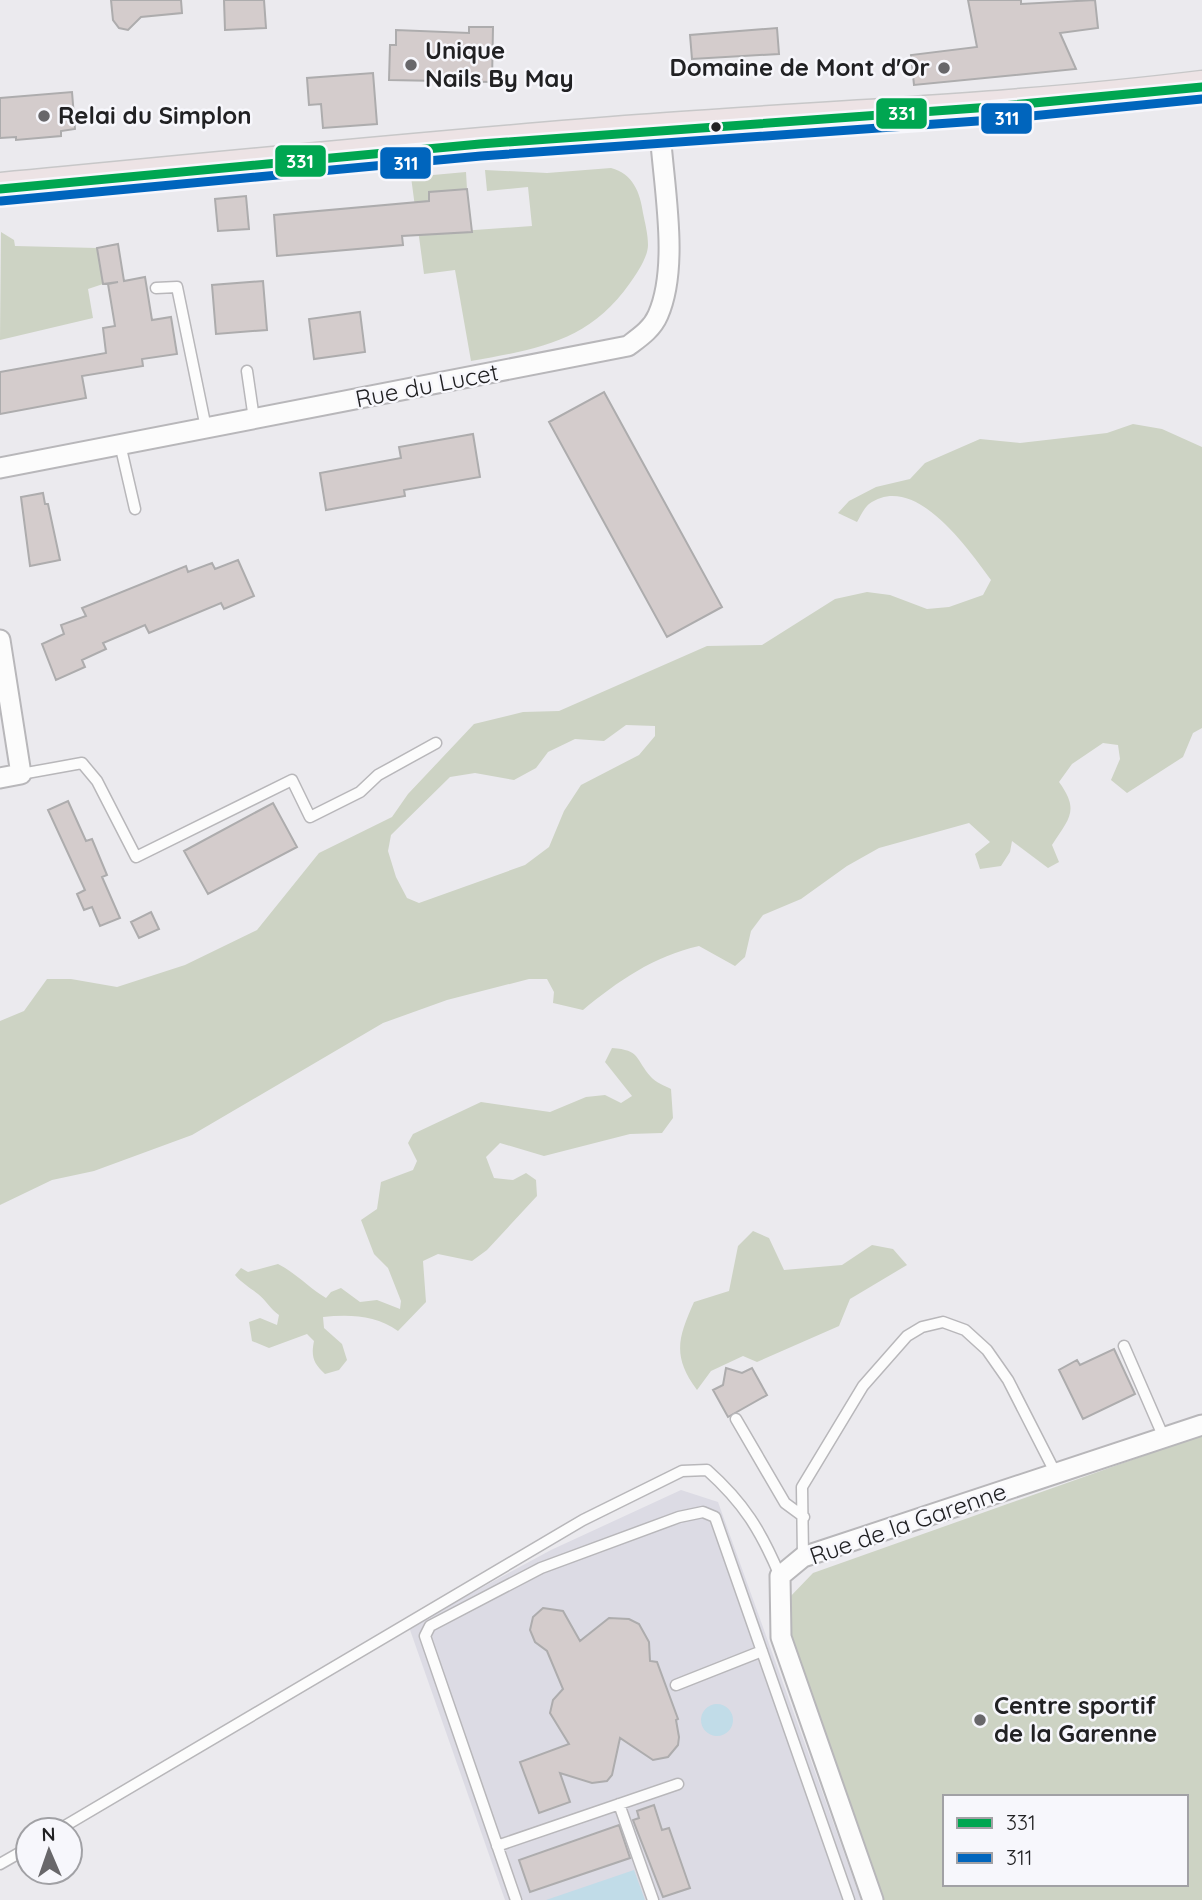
<svg xmlns="http://www.w3.org/2000/svg" width="1202" height="1900" viewBox="0 0 1202 1900" font-family="Quicksand,sans-serif">
	<style>
		.built { fill: #dcdbe4 }
		.green { fill: #cdd3c4; fill-rule: evenodd }
		.water { fill: #c1dce8 }
		.building { fill: #d4cccc; stroke: #adacad; stroke-width: 2 }
		.lines { fill: none; stroke-linecap: round; stroke-linejoin: round }
		.service-casing { stroke: #b8b7ba; stroke-width: 13 }
		.minor-casing { stroke: #b8b7ba; stroke-width: 23 }
		.primary-casing { stroke: #c7c7c8; stroke-width: 35 }
		.service { stroke: #fcfcfc; stroke-width: 10 }
		.minor { stroke: #fcfcfc; stroke-width: 19 }
		.primary { stroke: #ede3e5; stroke-width: 32 }
		.bus-1-casing { stroke: #f7f7fc; stroke-width: 14 }
		.bus-2-casing { stroke: #f7f7fc; stroke-width: 14 }
		.bus-1 { stroke: #00a651; stroke-width: 9 }
		.bus-2 { stroke: #0065bd; stroke-width: 9 }
		.poi-dot { fill: #68676a; stroke: #f7f7fc; stroke-width: 2.5 }
		.bus-dot { fill: #212123; stroke: #f7f7fc; stroke-width: 2.5 }
		.labels { text-anchor: middle; stroke-width: 5; stroke-linejoin: round; paint-order: stroke }
		.poi-label { font-size: 24px; font-weight: bold; fill: #212123; stroke: #f7f7fc; text-anchor: start }
		.street-label { font-size: 24px; fill: #212123; stroke: #f7f7fc }
		.line-badge { stroke: #f7f7fc; stroke-width: 2.5 }
		.badge-label { font-size: 19px; text-anchor: middle; font-weight: bold; fill: #fff }
	</style>
	<rect width="100%" height="100%" fill="#ebeaee"/>
	<path class="built" d="M 681,1490 L 718,1502 L 861,1900 L 505,1900 L 409,1627 L 551,1550 Z"/>
	<path class="green" d="M 611,168 C 633,174 640,192 643,213 C 645,223 648,234 648,245 C 648,257 637,273 630,283 C 589,342 537,349 471,361 L 455,270 L 424,274 L 411,177 L 466,172 L 467,189 L 429,192 L 432,233 L 532,226 L 528,187 L 487,191 L 485,170 L 547,173 Z
		M 1,232 L 14,240 L 15,246 L 97,248 L 103,284 L 88,289 L 93,318 L 0,340 Z
		M 1133,424 L 1162,429 L 1202,447 L 1202,728 L 1193,733 L 1183,757 L 1127,793 L 1111,780 L 1120,759 L 1118,745 L 1103,743 L 1072,764 L 1059,782 C 1080,811 1069,818 1052,845 L 1059,862 L 1048,868 L 1012,841 L 1010,852 L 1001,866 L 980,869 L 975,854 L 990,842 L 969,823 L 879,848 L 847,866 L 801,899 L 763,915 L 751,931 L 745,957 L 735,966 L 699,946 C 654,956 618,981 583,1010 L 553,1003 L 554,992 L 547,979 L 529,979 L 447,1000 L 383,1023 L 192,1135 L 94,1171 L 52,1180 L 0,1205 L 0,1021 L 24,1011 L 47,979 L 71,979 L 117,987 L 185,965 L 257,930 L 319,853 L 392,817 L 408,794 L 474,724 L 523,712 L 559,711 L 707,646 L 762,645 L 835,599 L 867,592 L 890,595 L 927,609 L 949,607 L 983,595 L 991,580 C 968,549 915,471 869,504 C 864,508 860,517 857,522 L 838,513 L 849,501 L 876,487 L 910,479 L 925,463 L 980,439 L 1020,443 L 1107,433 ZM 626,725 L 655,726 L 655,736 L 639,755 L 581,785 L 564,811 L 549,847 L 525,865 L 419,903 L 407,898 L 396,877 L 388,851 L 391,835 L 450,777 L 475,773 L 514,780 L 536,768 L 548,752 L 575,739 L 604,741 Z
		M 612,1048 C 641,1050 635,1059 651,1077 C 655,1082 665,1086 671,1089 L 673,1118 L 662,1133 L 630,1134 L 544,1156 L 500,1143 L 486,1157 L 494,1178 L 513,1180 L 526,1173 L 536,1180 L 537,1196 L 487,1250 L 472,1261 L 438,1254 L 423,1261 L 426,1302 L 398,1331 C 376,1315 349,1314 323,1317 L 324,1328 L 342,1344 L 347,1360 L 339,1370 L 325,1374 C 313,1363 311,1356 314,1341 L 307,1334 L 269,1348 L 252,1341 L 249,1322 L 260,1318 L 277,1325 L 279,1315 C 270,1309 266,1300 258,1294 C 249,1287 243,1284 235,1275 L 241,1268 L 248,1272 L 278,1264 C 296,1273 309,1288 326,1298 L 331,1292 L 341,1288 L 360,1302 L 377,1300 L 400,1309 L 401,1301 L 388,1268 L 374,1254 L 361,1220 L 377,1209 L 381,1182 L 413,1170 L 417,1161 L 408,1143 L 413,1134 L 481,1102 L 550,1112 L 586,1097 L 605,1095 L 621,1103 L 632,1096 L 605,1062 Z
		M 753,1231 L 769,1238 L 784,1270 L 842,1265 L 872,1245 L 893,1249 L 907,1265 L 850,1299 L 839,1326 L 757,1362 L 743,1356 L 711,1371 L 697,1390 C 672,1356 678,1338 694,1302 L 729,1291 L 738,1246 Z
		M 1202,1435 L 1202,1900 L 884,1900 L 785,1634 L 788,1599 L 813,1573 ZM 945,1797 L 1186,1797 L 1186,1884 L 945,1884 Z"/>
	<path class="water" d="M701 1720a16 16 0 1 1 32 0a16 16 0 1 1-32 0Z
		M 634,1870 L 645,1900 L 546,1900 Z"/>
	<path class="building" d="M 111,0 L 181,0 L 182,13 L 141,17 L 128,30 L 119,28 L 113,20 Z
		M 224,0 L 264,0 L 266,28 L 225,30 Z
		M 968,0 L 1021,0 L 1021,4 L 1095,0 L 1098,28 L 1060,33 L 1076,69 L 914,85 L 911,55 L 977,47 Z
		M 469,27 L 493,27 L 492,82 L 389,80 L 390,45 L 396,45 L 396,30 L 469,33 Z
		M 777,28 L 779,54 L 692,59 L 690,35 Z
		M 373,73 L 377,124 L 323,128 L 321,104 L 309,105 L 307,78 Z
		M 72,92 L 75,129 L 61,131 L 61,136 L 16,140 L 16,137 L 0,138 L 0,98 Z
		M 467,189 L 472,232 L 402,236 L 403,245 L 277,256 L 274,215 L 429,201 L 429,192 Z
		M 246,196 L 249,229 L 218,231 L 215,199 Z
		M 118,244 L 124,281 L 145,277 L 152,320 L 171,317 L 177,354 L 142,359 L 143,366 L 82,376 L 86,398 L 0,414 L 0,372 L 106,353 L 103,328 L 115,326 L 108,284 L 118,282 L 103,284 L 97,248 Z
		M 263,281 L 267,330 L 216,334 L 212,285 Z
		M 360,312 L 365,352 L 314,359 L 309,319 Z
		M 604,392 L 722,607 L 667,637 L 549,422 Z
		M 473,434 L 480,477 L 404,490 L 405,496 L 326,510 L 320,473 L 401,458 L 399,447 Z
		M 43,493 L 45,504 L 48,504 L 60,560 L 30,566 L 21,497 Z
		M 238,560 L 254,596 L 224,609 L 221,603 L 149,633 L 145,625 L 129,632 L 103,643 L 106,649 L 82,660 L 85,667 L 56,680 L 42,644 L 64,634 L 61,625 L 86,616 L 82,608 L 186,566 L 188,572 L 212,563 L 215,569 Z
		M 68,801 L 86,841 L 92,839 L 107,875 L 102,877 L 120,918 L 100,926 L 92,907 L 84,910 L 77,894 L 85,890 L 48,810 Z
		M 273,803 L 297,847 L 208,894 L 184,851 Z
		M 151,912 L 159,929 L 139,938 L 131,922 Z
		M 1114,1349 L 1135,1394 L 1083,1419 L 1059,1370 L 1077,1360 L 1080,1365 Z
		M 726,1368 L 742,1373 L 752,1368 L 767,1395 L 728,1417 L 713,1390 L 723,1385 Z
		M 543,1608 L 563,1611 L 580,1641 L 609,1618 L 629,1619 L 639,1624 L 649,1642 L 650,1661 L 657,1662 L 678,1719 L 676,1720 L 679,1737 L 678,1745 L 668,1757 L 653,1760 L 620,1738 L 612,1775 L 607,1781 L 592,1783 L 560,1773 L 570,1802 L 539,1813 L 520,1762 L 569,1744 L 550,1713 L 553,1700 L 563,1689 L 547,1651 L 535,1642 L 530,1630 L 533,1617 Z
		M 654,1805 L 662,1830 L 669,1828 L 690,1888 L 663,1897 L 633,1820 L 639,1818 L 637,1811 Z
		M 619,1825 L 630,1858 L 530,1892 L 519,1860 Z"/>
	<g class="lines">
		<g class="service-casing">
			<path id="service" d="M 156,288 L 177,287 L 206,428
				M 247,371 L 254,419
				M 120,444 L 135,509
				M 21,774 L 82,763 L 97,781 L 136,857 L 292,780 L 310,817 L 360,792 L 378,775 L 436,743
				M 1124,1346 L 1164,1438
				M 736,1419 L 785,1503 L 804,1517
				M 803,1557 L 802,1487 L 863,1386 L 907,1336 L 922,1327 L 943,1322 L 965,1330 L 987,1350 L 1008,1380 L 1056,1474
				M 676,1685 L 762,1651
				M 619,1804 L 653,1900
				M 58,1830 L 583,1520 L 682,1471 L 707,1470 C 744,1503 761,1531 780,1576
				M 497,1846 L 678,1784
				M 0,1864 L 28,1848
				M 516,1900 L 425,1636 L 430,1626 L 541,1568 L 679,1517 L 703,1512 L 715,1517 L 849,1900"/>
		</g>
		<g class="minor-casing">
			<path id="minor" d="M 0,468 L 628,346 C 640,337 652,329 658,315 C 680,265 663,183 660,130
				M 0,640 L 21,774 L 0,778
				M 873,1900 L 781,1637 L 780,1576 L 803,1557 L 1202,1425"/>
		</g>
		<g class="primary-casing">
			<path id="primary" d="M 0,189 C 213,169 426,147 640,131 C 827,117 1015,110 1202,87"/>
		</g>
		<use href="#service" class="service"/>
		<use href="#minor" class="minor"/>
		<use href="#primary" class="primary"/>
		<g class="bus-1-casing">
			<path id="bus-1" d="M 0,189 L 480,144 L 991,107 L 1202,87"/>
		</g>
		<g class="bus-2-casing">
			<path id="bus-2" d="M 1,201 L 481,156 L 992,120 L 1202,99"/>
		</g>
		<use href="#bus-1" class="bus-1"/>
		<use href="#bus-2" class="bus-2"/>
	</g>
	<g class="poi-dot">
		<circle cx="411" cy="65" r="7"/>
		<circle cx="944" cy="68" r="7"/>
		<circle cx="44" cy="116" r="7"/>
		<circle cx="980" cy="1720" r="7"/>
	</g>
	<circle class="bus-dot" cx="716" cy="127" r="6"/>
	<g class="labels">
		<g class="poi-label">
			<text x="425" y="59">Unique<tspan x="425" dy="28">Nails By May</tspan></text>
			<text x="930" y="76" text-anchor="end">Domaine de Mont d'Or</text>
			<text x="58" y="124">Relai du Simplon</text>
			<text x="994" y="1714">Centre sportif<tspan x="994" dy="28">de la Garenne</tspan></text>
		</g>
		<g class="street-label">
			<text transform="translate(427 386) rotate(-11)" y="8">Rue du Lucet</text>
			<text transform="translate(908 1524) rotate(-19)" y="8">Rue de la Garenne</text>
		</g>
	</g>
	<g class="line-badge">
		<rect x="875" y="97" width="53" height="33" rx="7" fill="#00a651"/>
		<rect x="980" y="102" width="53" height="33" rx="7" fill="#0065bd"/>
		<rect x="274" y="144" width="53" height="34" rx="7" fill="#00a651"/>
		<rect x="379" y="146" width="53" height="34" rx="7" fill="#0065bd"/>
	</g>
	<g class="badge-label">
		<text x="902" y="120">331</text>
		<text x="1007" y="125">311</text>
		<text x="300" y="168">331</text>
		<text x="406" y="170">311</text>
	</g>
	<rect x="943" y="1795" width="245" height="91" fill="#f7f7fc" stroke="#a1a1a5" stroke-width="2"/>
	<rect x="957" y="1818" width="35" height="10" fill="#00a651" stroke="#a1a1a5" stroke-width="2"/>
	<text x="1006" y="1830" font-size="21" fill="#212123">331</text>
	<rect x="957" y="1853" width="35" height="10" fill="#0065bd" stroke="#a1a1a5" stroke-width="2"/>
	<text x="1006" y="1865" font-size="21" fill="#212123">311</text>
	<g transform="translate(49 1851) rotate(358)"><circle r="33" fill="#f7f7fc" stroke="#a1a1a5" stroke-width="2"/>
	<path d="M0-5L12 26L0 18L-12 26Z" fill="#68676a"/>
	<text y="-10" font-size="19" font-weight="bold" text-anchor="middle" fill="#212123">N</text>
	</g>
</svg>
